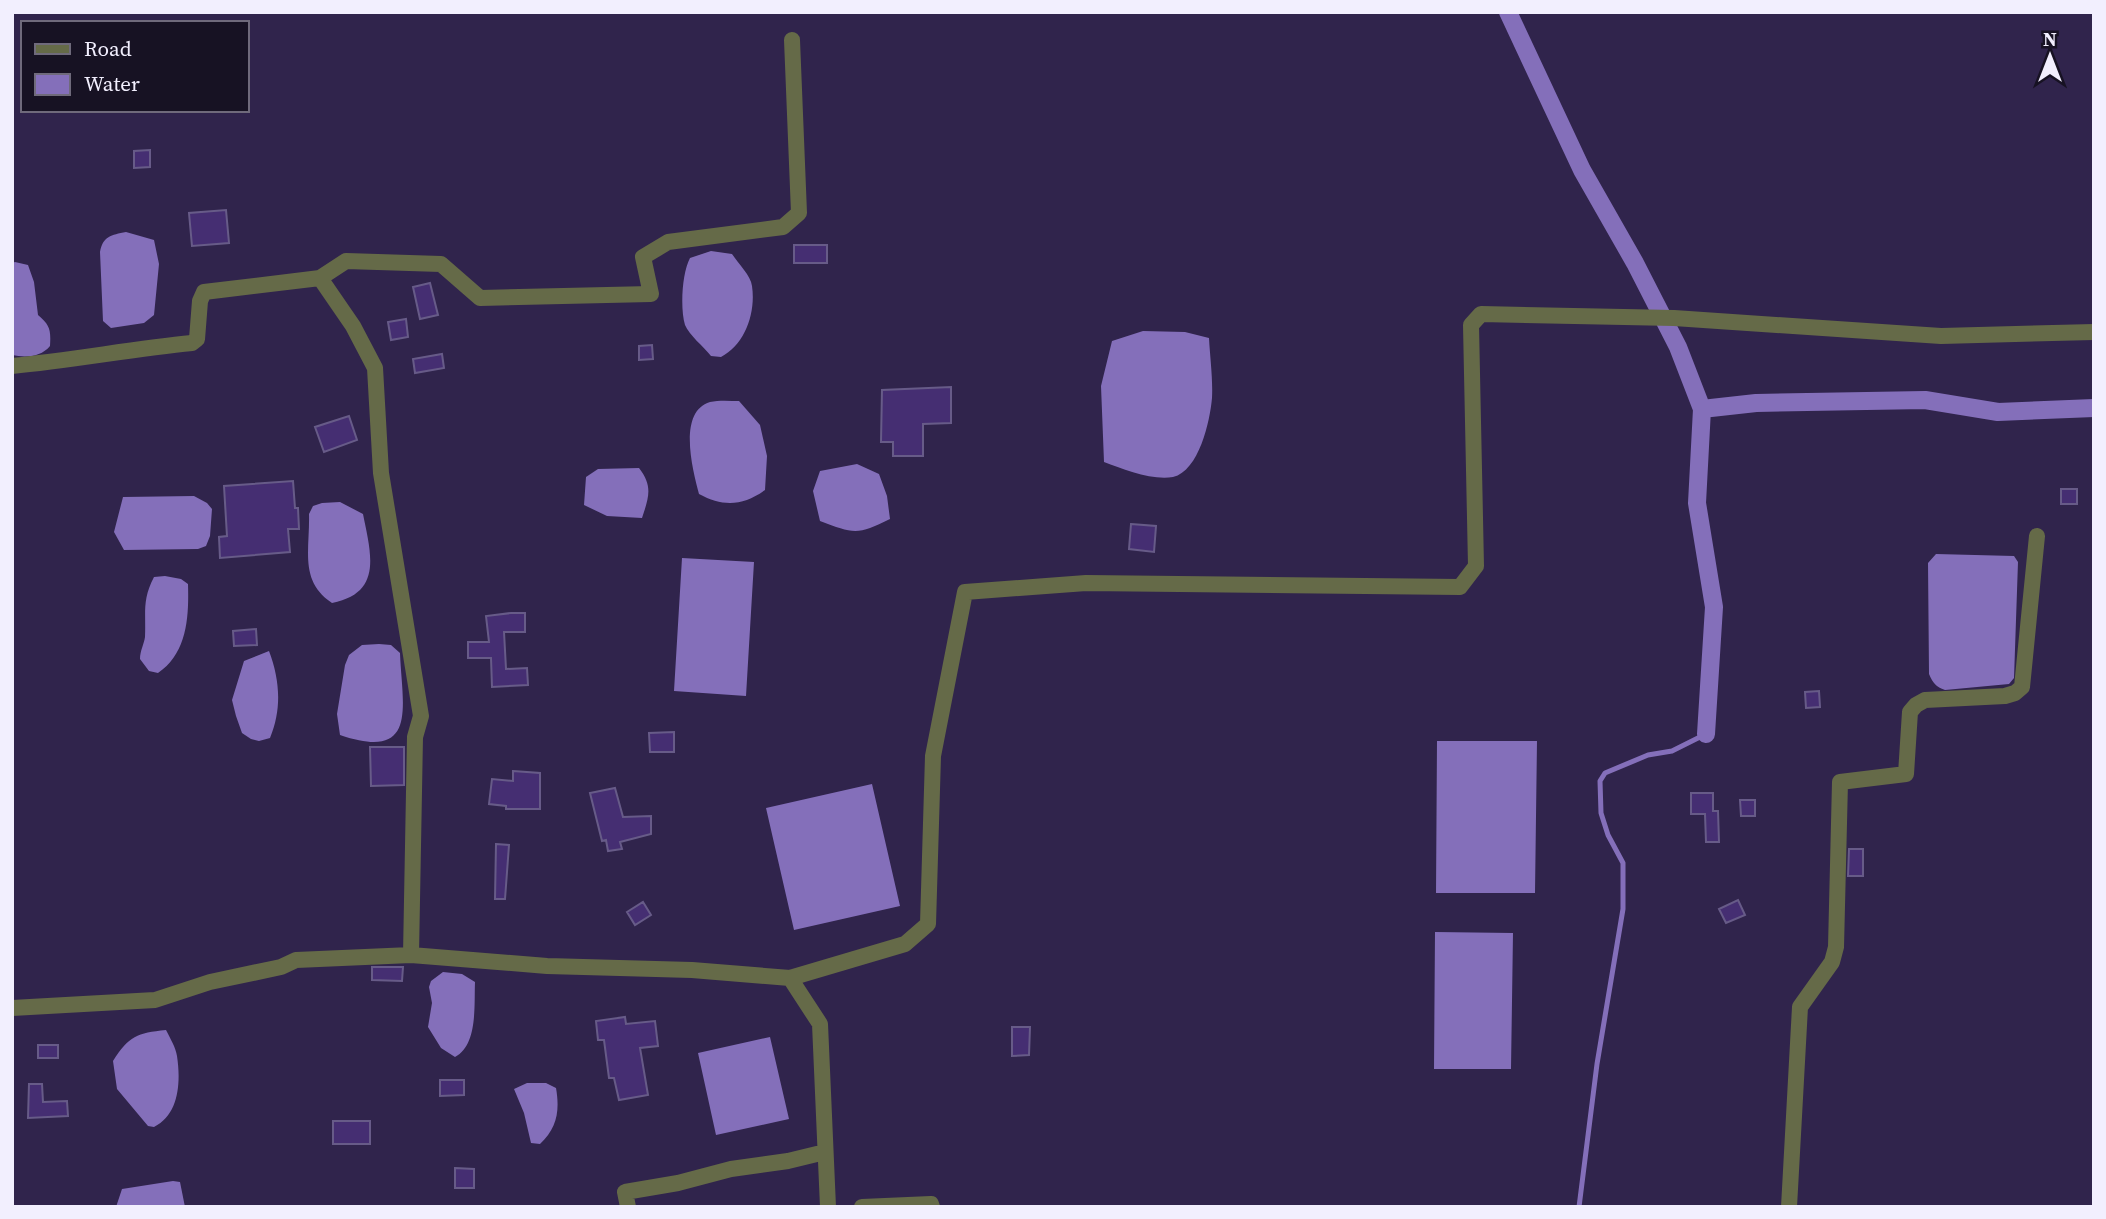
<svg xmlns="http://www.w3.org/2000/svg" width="2106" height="1219" viewBox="0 0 2106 1219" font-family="'Source Serif 4',serif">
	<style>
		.water { fill: #846fba }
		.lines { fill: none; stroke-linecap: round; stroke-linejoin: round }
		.stream { stroke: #846fba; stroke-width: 5 }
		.canal { stroke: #846fba; stroke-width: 18 }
		.building { fill: #452e72; stroke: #675b88; stroke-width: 2 }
		.minor { stroke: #656a48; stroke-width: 16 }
	</style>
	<rect width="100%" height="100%" fill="#30244c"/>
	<path class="water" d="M 126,232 L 154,240 L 159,264 L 154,315 L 144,323 L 111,328 L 103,321 L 100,252 C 103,236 111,235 126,232 Z
		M 711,251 L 732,254 C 738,263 751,276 752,286 C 756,313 745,345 721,357 L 711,356 C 704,347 689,335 685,325 C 680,308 682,273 690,258 Z
		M 15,262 L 28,265 L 34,282 L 38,315 C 50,325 51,330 50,346 C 41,357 26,358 12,355 L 12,263 Z
		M 1143,331 L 1185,332 L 1209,338 C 1210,357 1213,379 1212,398 C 1210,421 1199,471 1173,477 C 1153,481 1123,469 1104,462 L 1101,386 L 1112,341 Z
		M 739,401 L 760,425 L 767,456 L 765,490 C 743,506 723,507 699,494 C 693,471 677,412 710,402 C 719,400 730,401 739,401 Z
		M 857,464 L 879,474 L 887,496 L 890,519 C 858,535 854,534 820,521 L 813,491 L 820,471 Z
		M 639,468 C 653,486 649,497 642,518 L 607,516 L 584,505 L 586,477 L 598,469 Z
		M 194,496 L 207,503 L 212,509 L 210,536 L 206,546 L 198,549 L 124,550 L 114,532 L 123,497 Z
		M 340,502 L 363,514 C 371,554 383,593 332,603 C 299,581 310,550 309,514 L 313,506 L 322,503 Z
		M 1936,554 L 2014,556 L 2018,562 L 2014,678 L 2009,684 L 1945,690 C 1936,687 1933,683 1929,674 L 1928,563 Z
		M 682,558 L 754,562 L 746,696 L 674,691 Z
		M 165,576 L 181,579 L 188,584 C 189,618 187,653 158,673 L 149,671 L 140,659 C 140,651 144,644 145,637 C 146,612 142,600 154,577 Z
		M 379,644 L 391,645 L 400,653 C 402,706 419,762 340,735 L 337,714 L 345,665 L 349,655 L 362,645 Z
		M 269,651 C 280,680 282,709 270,738 L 259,741 L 251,739 L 242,733 L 236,716 L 232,700 L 244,661 Z
		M 1437,741 L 1537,741 L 1535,893 L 1436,893 Z
		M 872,784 L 900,906 L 794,930 L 766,808 Z
		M 1435,932 L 1513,933 L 1511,1069 L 1434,1069 Z
		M 443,972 L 462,974 L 475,982 C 474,1005 478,1045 455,1057 L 441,1048 L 428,1027 L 432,1003 L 429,987 L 431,981 Z
		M 166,1030 C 170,1038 176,1048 177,1056 C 181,1082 179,1115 154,1127 L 148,1126 L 117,1089 L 113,1061 C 129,1036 137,1033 166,1030 Z
		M 770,1037 L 789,1119 L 716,1135 L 698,1053 Z
		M 527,1083 L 546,1083 L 556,1088 C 560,1111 557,1128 540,1144 L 531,1143 L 524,1113 L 514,1089 Z
		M 173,1181 L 180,1182 L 185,1207 L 116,1207 L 122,1189 Z"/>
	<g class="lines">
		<path class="stream" d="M 1579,1207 L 1597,1064 L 1623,909 L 1623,863 L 1608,835 L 1601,813 L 1600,781 L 1605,773 L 1648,755 L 1672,751 L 1706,734"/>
		<path class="canal" d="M 1508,12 L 1582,170 L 1635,263 L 1678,347 L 1702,409 L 1697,503 L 1714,607 L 1706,734
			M 1702,409 L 1756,403 L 1925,400 L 1998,412 L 2094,408"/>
	</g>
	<path class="building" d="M 150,150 L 150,167 L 134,168 L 134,151 Z
		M 226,210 L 229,243 L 192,246 L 189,213 Z
		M 794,245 L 827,245 L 827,263 L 794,263 Z
		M 430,283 L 438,315 L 420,319 L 413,287 Z
		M 406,319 L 408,337 L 391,340 L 388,322 Z
		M 652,345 L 653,359 L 639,360 L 639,346 Z
		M 442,354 L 444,368 L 415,373 L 413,359 Z
		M 951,387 L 951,423 L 923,424 L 923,456 L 893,456 L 893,442 L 881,442 L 882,390 Z
		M 349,416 L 357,440 L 324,452 L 315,427 Z
		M 293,481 L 295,508 L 298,508 L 299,529 L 288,529 L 290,552 L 220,558 L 219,537 L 227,536 L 224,486 Z
		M 2061,489 L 2077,489 L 2077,504 L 2061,504 Z
		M 1131,524 L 1156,526 L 1154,552 L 1129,549 Z
		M 511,613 L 525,613 L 525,632 L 504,632 L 506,669 L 527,668 L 528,685 L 492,687 L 491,658 L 468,658 L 468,642 L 489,642 L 486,616 Z
		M 256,629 L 257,645 L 234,646 L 233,631 Z
		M 1819,691 L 1820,707 L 1806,708 L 1805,692 Z
		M 674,732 L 674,752 L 650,752 L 649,733 Z
		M 370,747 L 404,747 L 404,785 L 371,786 Z
		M 513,771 L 540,773 L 540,809 L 506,809 L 506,806 L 489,804 L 492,779 L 513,781 Z
		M 615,788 L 623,817 L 651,816 L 651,834 L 620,842 L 622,849 L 608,851 L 606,840 L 602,841 L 590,793 Z
		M 1691,793 L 1713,793 L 1713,811 L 1718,811 L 1719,842 L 1706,842 L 1705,814 L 1691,814 Z
		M 1740,800 L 1755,800 L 1755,816 L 1741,816 Z
		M 496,844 L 509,845 L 505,899 L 495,899 Z
		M 1849,849 L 1863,849 L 1863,876 L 1848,876 Z
		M 1738,900 L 1745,915 L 1726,923 L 1719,909 Z
		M 643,902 L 651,915 L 635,925 L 627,912 Z
		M 372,967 L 403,967 L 402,981 L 372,980 Z
		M 625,1017 L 626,1024 L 655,1021 L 658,1046 L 640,1048 L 648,1095 L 619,1100 L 614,1078 L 609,1078 L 604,1040 L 598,1040 L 596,1021 Z
		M 1012,1027 L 1030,1027 L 1029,1055 L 1012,1056 Z
		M 38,1045 L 58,1045 L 58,1058 L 38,1058 Z
		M 440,1080 L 464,1080 L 464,1095 L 440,1096 Z
		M 29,1084 L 42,1084 L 43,1102 L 67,1101 L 68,1116 L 28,1118 Z
		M 333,1121 L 370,1121 L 370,1144 L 333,1144 Z
		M 455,1168 L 474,1169 L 474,1188 L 455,1188 Z"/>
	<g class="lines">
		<path class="minor" d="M 320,278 L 353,326 L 375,368 L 381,473 L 421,716 L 415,737 L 411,955
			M 12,366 C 73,360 132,349 192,343 L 197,339 L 200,301 L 204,292 L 320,278 L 346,261 L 441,264 L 480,298 L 651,294 L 643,257 L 668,242 L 783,227 L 799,213 L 792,40
			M 12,1008 L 155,1000 L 210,982 L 281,967 L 296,960 L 411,955 L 547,966 L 692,970 L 790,978
			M 628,1207 L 625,1192 L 678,1183 L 731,1169 L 788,1161 L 825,1152
			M 828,1207 L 820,1024 L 790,978 L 905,944 L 928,924 L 933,756 L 965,592 L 1086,583 L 1460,587 L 1476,566 L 1471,325 L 1481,314 L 1674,318 L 1941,336 L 2094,332
			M 862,1207 L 931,1204 L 932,1207
			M 1789,1207 L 1800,1007 L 1832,962 L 1836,947 L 1840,782 L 1906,774 L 1910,712 L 1916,705 L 1925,700 L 2005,696 L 2015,693 L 2022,687 L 2037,536"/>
	</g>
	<rect width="2106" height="1219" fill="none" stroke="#f2effe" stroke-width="28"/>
	<rect x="21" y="21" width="228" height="91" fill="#171223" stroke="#6f6a7b" stroke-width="2"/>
	<rect x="35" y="44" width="35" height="10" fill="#656a48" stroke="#6f6a7b" stroke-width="2"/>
	<text x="84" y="56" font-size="21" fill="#f2effe">Road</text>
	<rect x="35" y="74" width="35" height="21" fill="#846fba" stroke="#6f6a7b" stroke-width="2"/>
	<text x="84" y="91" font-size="21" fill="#f2effe">Water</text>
	<g transform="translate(2050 56)" stroke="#171223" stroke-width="5" paint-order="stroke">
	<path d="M0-5L12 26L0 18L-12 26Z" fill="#f2effe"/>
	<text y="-10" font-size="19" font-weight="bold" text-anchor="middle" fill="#f2effe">N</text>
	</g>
</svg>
